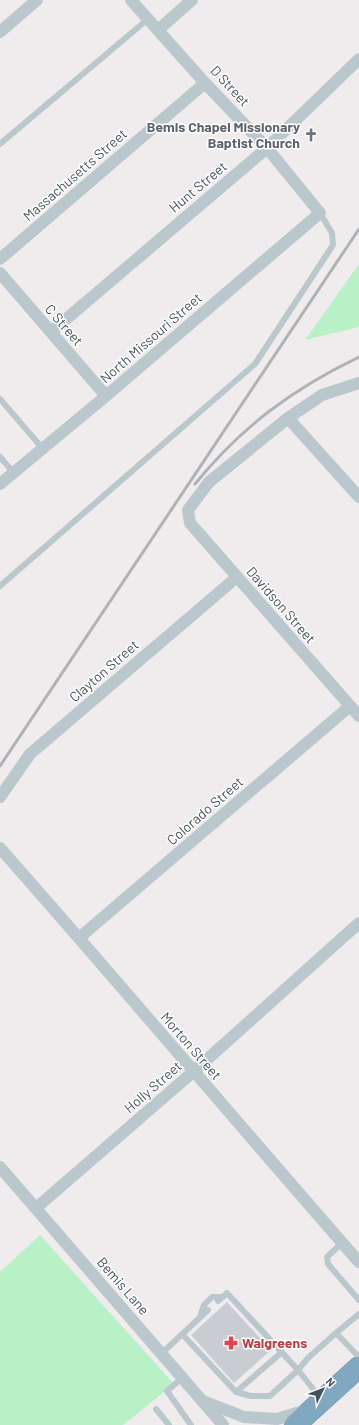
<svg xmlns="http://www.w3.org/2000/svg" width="359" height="1425" viewBox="0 0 359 1425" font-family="Barlow,sans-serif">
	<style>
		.green { fill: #b7f1c5 }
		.building { fill: #c9cdd2 }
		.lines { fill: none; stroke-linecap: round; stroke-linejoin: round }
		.highway-casing { stroke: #6c93ab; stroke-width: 22 }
		.lane { stroke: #bac7cd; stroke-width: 6 }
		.street { stroke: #bac7cd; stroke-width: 12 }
		.highway { stroke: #80a8c0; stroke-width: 21 }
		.rail { stroke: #aeb3b8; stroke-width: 3 }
		.labels { text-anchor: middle; stroke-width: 3; stroke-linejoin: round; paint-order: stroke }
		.street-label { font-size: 14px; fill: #44535b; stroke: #fff }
		.worship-label { font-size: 14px; font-weight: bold; fill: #5b616d; stroke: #fff; text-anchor: end }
		.health-label { font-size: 14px; font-weight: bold; fill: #be3a42; stroke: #fff; text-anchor: start }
	</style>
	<rect width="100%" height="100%" fill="#f0eced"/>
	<path class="green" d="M 359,264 L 359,327 L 305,340 Z
		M 40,1235 L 174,1384 L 123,1425 L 0,1425 L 0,1272 Z"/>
	<path class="building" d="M 227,1302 L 271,1350 L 234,1383 L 191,1335 Z"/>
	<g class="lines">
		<g class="highway-casing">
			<path id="highway" d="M 295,1425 L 359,1367"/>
		</g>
		<path class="lane" d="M 0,144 L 148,19
			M 0,399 L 43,449
			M 0,457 L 14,473
			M 0,586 L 255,364 L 333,245 L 332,233 L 320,213
			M 342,1243 L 327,1257 L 328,1264 L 359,1300
			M 359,1314 L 336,1333 L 359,1357
			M 200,1317 L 204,1305 L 212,1297 L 223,1297
			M 182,1334 L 236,1392 L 251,1396 L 270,1396 L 298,1370 L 227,1293 L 218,1301
			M 161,1354 L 208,1310
			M 182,1378 L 167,1391 L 191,1425
			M 236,1392 L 282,1352
			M 321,1399 L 298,1370 L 308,1358 L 336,1333
			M 156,1409 L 169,1425"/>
		<path class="street" d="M 158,30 L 192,0
			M 0,32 L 37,0
			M 0,259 L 205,83
			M 0,273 L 106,396
			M 51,332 L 267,148 L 359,59
			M 359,383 L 322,395 L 288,418 L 209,482 L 188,510 L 190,523 L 359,716
			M 288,418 L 359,497
			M 0,484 L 106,396 L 320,213 L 267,148 L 205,83 L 131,0
			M 0,797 L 30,754 L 237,577
			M 0,848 C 121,985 239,1125 359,1262
			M 79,938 L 350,706
			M 0,1167 L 223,1425
			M 36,1208 L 193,1072 L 359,923
			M 203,1401 L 244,1417 L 277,1419 L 306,1410"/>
		<use href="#highway" class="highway"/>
		<path class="rail" d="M 195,484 C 241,427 294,388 359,357
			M 0,766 L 359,229"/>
	</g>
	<defs>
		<g id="church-bare" transform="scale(1.08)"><path d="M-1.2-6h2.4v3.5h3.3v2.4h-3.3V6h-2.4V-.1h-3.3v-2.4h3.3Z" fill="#6b7280" stroke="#fff" stroke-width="2.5" paint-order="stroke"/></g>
		<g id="pharmacy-bare" transform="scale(1.08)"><path d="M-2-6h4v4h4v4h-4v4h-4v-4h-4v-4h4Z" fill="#e0444e" stroke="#fff" stroke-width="2.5" paint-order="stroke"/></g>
	</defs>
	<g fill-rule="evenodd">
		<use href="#church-bare" x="311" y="135"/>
		<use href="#pharmacy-bare" x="231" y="1343"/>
	</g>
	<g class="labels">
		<g class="street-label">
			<text transform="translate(230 86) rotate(47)" y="5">D Street</text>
			<text transform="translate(75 175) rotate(-41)" y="5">Massachusetts Street</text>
			<text transform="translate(198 187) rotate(-40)" y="5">Hunt Street</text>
			<text transform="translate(64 325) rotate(49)" y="5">C Street</text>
			<text transform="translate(151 338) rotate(-41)" y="5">North Missouri Street</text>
			<text transform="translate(281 605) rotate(49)" y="5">Davidson Street</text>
			<text transform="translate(104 671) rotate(-41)" y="5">Clayton Street</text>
			<text transform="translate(205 811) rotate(-41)" y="5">Colorado Street</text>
			<text transform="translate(191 1046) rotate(49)" y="5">Morton Street</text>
			<text transform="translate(153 1087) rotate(-41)" y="5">Holly Street</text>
			<text transform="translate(123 1286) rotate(49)" y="5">Bemis Lane</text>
		</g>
		<g class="worship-label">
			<text x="300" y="132">Bemis Chapel Missionary<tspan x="300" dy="16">Baptist Church</tspan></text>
		</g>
		<g class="health-label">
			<text x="242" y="1348">Walgreens</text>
		</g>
	</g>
	<g transform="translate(323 1389) rotate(47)" stroke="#ffffff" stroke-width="3" paint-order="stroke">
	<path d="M0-3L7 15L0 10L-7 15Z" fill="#44535b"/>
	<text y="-6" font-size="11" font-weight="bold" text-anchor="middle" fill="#44535b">N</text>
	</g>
</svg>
